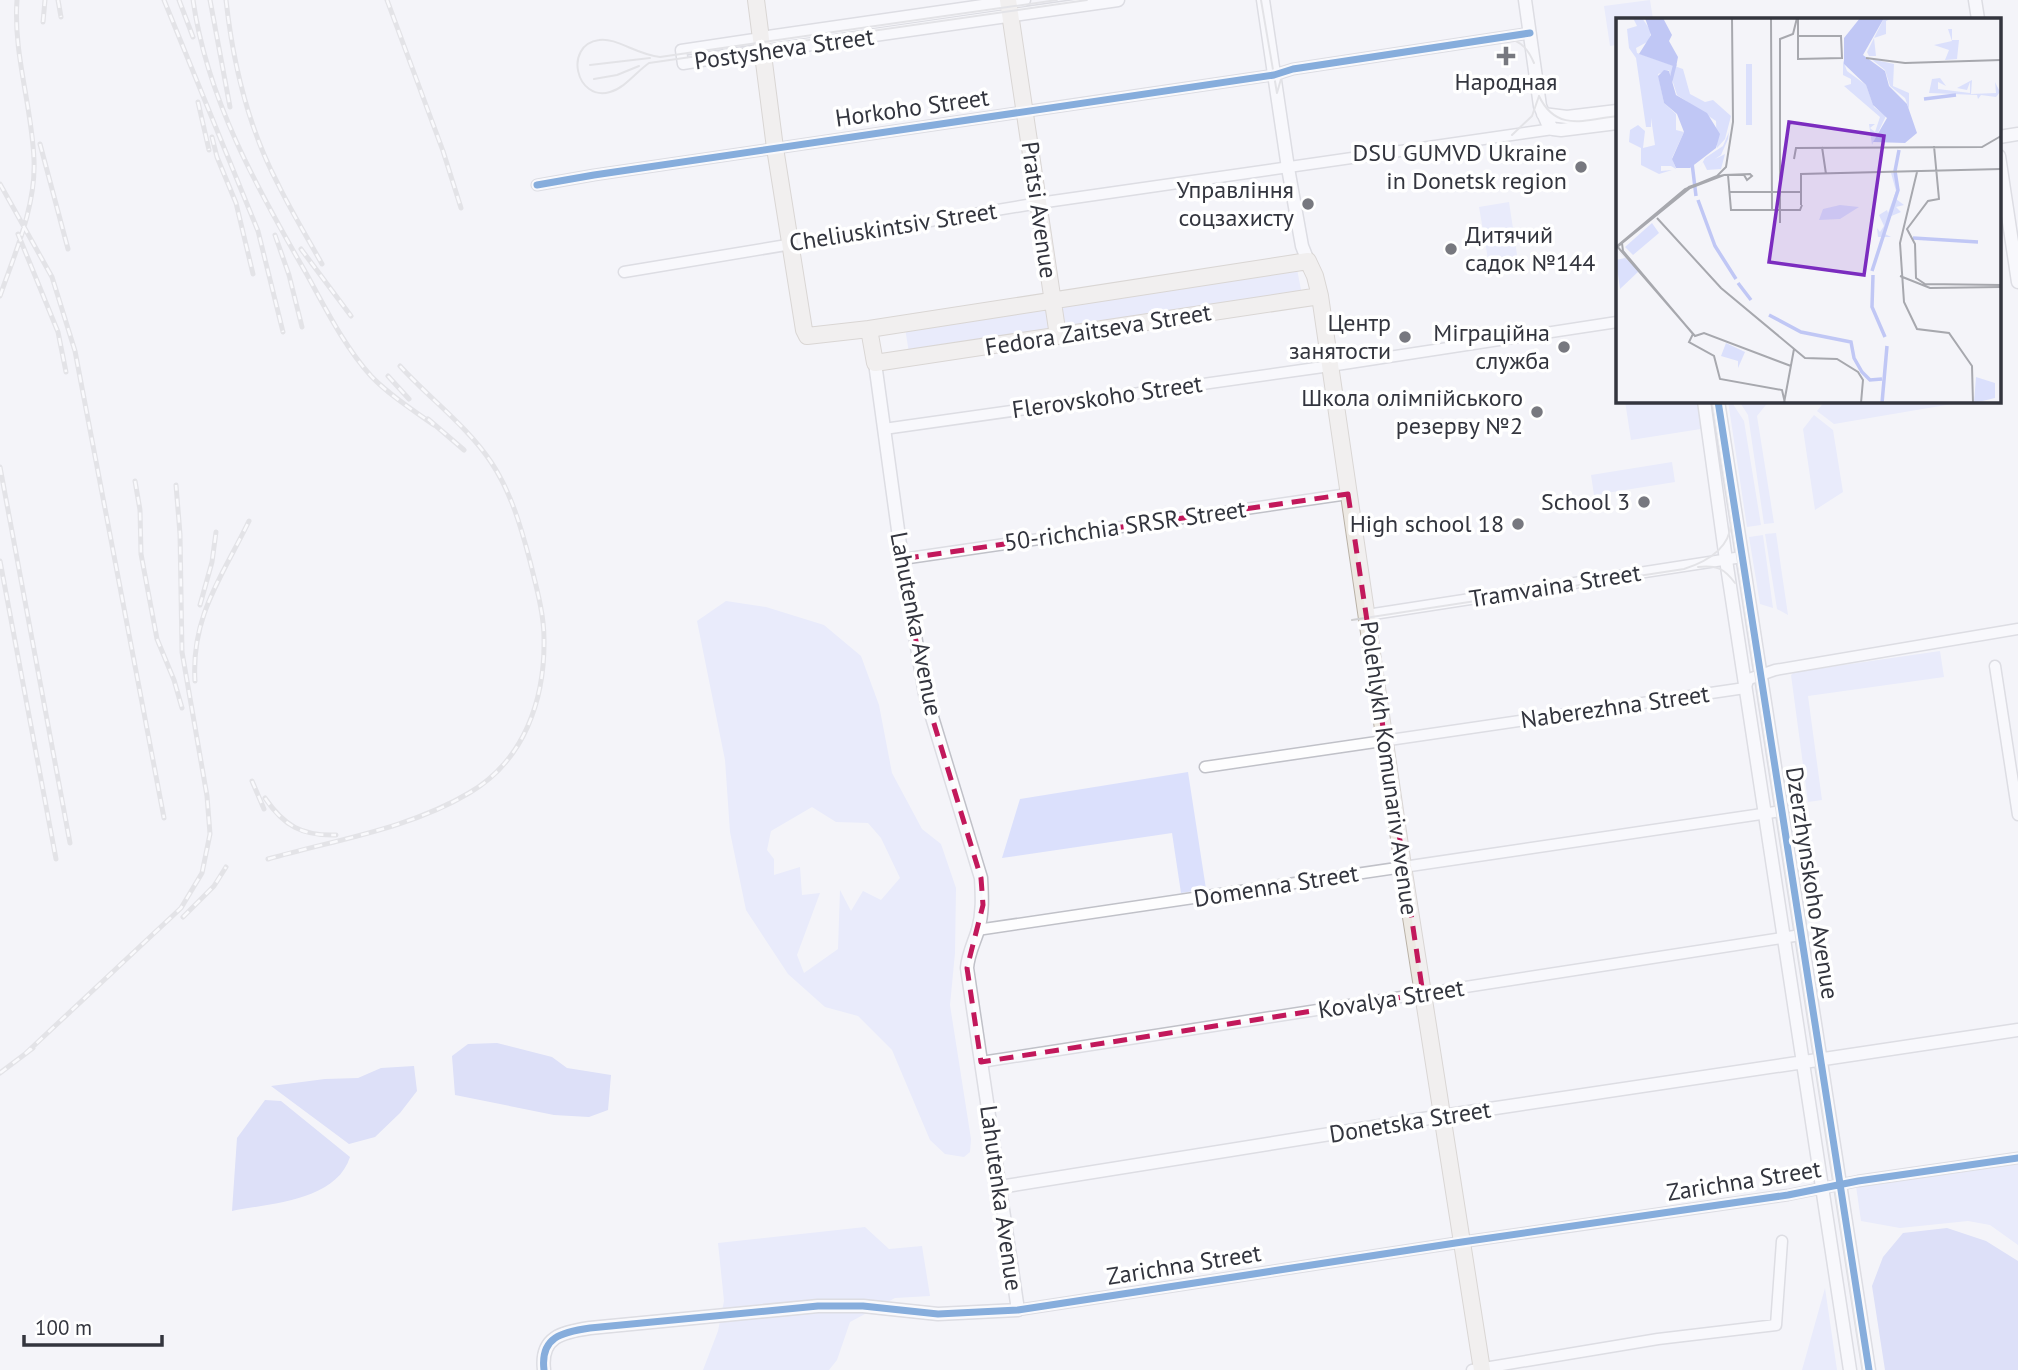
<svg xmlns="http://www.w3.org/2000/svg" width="2018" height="1370" viewBox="0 0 2018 1370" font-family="'PT Sans',sans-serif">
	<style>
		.green { fill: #dbe0fc; fill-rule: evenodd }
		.water { fill: #c0c7f5 }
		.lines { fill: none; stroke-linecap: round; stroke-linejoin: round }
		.minor-casing { stroke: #c0c1c8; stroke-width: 13 }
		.tertiary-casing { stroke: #c0c1c8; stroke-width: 15 }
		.primary-casing { stroke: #b9b1a6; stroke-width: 18 }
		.minor { stroke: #fdfdfe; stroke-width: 10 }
		.tertiary { stroke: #fdfdfe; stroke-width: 12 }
		.primary { stroke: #ede9e3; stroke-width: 16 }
		.tram { stroke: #cfcfd1; stroke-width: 2 }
		.rail-casing { stroke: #cfcfd1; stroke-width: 5 }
		.rail { stroke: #fff; stroke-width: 2.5; stroke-dasharray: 8; stroke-linecap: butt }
		.cycleway-casing { stroke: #fff; stroke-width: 11 }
		.cycleway { stroke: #0057b8; stroke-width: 7 }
		.marked { fill: none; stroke: #c2185b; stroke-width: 5; stroke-dasharray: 14 9; stroke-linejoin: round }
		.poi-dot { fill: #77787f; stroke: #fff; stroke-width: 2.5 }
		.labels { text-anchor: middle; stroke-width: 7; stroke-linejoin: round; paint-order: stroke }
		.street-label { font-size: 24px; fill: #33353e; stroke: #fff }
		.poi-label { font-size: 24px; fill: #33353e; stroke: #fff; text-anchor: end }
		.inset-river { fill: none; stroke: #c0c7f5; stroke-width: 3.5 }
		.inset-road { fill: none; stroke: #a7a8ae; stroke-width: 2 }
		.view { fill: #7b2cbf; fill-opacity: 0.15; stroke: #7b2cbf; stroke-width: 3.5 }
		.inset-edge { fill: none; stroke: #33353e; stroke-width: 3.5 }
	</style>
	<rect width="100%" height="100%" fill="#f4f4f9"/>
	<path class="green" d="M 1650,0 L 1653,19 L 1617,19 L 1617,45 L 1610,46 L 1604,6 Z
		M 1509,202 L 1518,261 L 1489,265 L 1479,207 Z
		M 1297,269 L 1302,295 L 1063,332 L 1059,305 Z
		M 1046,307 L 1050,332 L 909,353 L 905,328 Z
		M 1625,401 L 1703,401 L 1707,428 L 1631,440 Z
		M 1728,401 L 1731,401 L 1744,421 L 1761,525 L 1747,527 Z
		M 1739,401 L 1769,401 L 1757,416 L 1774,523 L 1764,524 L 1748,415 Z
		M 1825,401 L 1951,401 L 1952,404 L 1834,424 L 1817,411 Z
		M 1814,415 L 1833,430 L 1843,492 L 1815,510 L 1803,429 Z
		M 1672,462 L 1675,482 L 1594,495 L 1591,475 Z
		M 1776,533 L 1788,615 L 1777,609 L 1765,534 Z
		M 1763,535 L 1773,608 L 1760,604 L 1749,537 Z
		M 726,601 L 766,607 L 824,625 L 861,656 L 879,705 L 892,773 L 922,829 L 941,844 L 956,888 L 955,953 L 950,1005 L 971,1139 L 970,1152 L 964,1157 L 945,1154 L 930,1140 L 892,1050 L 858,1016 L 825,1007 L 788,974 L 746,910 L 730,832 L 725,760 L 697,621 ZM 812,807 L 836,822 L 868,823 L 881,838 L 900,878 L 881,900 L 863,891 L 851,911 L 840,890 L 838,949 L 804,973 L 797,955 L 820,893 L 802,895 L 800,867 L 774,875 L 774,859 L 767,850 L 771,831 Z
		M 1940,651 L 1944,677 L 1808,696 L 1822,800 L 1808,802 L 1791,675 L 1795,672 Z
		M 1188,772 L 1206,889 L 1181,893 L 1172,833 L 1002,858 L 1020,799 Z
		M 2018,1161 L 2018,1245 L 1990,1225 L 1968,1221 L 1900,1228 L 1861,1221 L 1856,1186 Z
		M 865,1227 L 889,1249 L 922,1246 L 930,1296 L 895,1298 L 850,1322 L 837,1360 L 829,1370 L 703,1370 L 718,1331 L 724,1301 L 718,1243 Z
		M 1825,1288 L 1837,1370 L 1802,1370 Z"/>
	<path class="water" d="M 497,1043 L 552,1057 L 567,1068 L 611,1075 L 608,1110 L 589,1117 L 554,1115 L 455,1095 L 452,1056 L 468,1044 Z
		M 414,1066 L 417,1091 L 400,1113 L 375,1137 L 349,1144 L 271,1086 L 325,1079 L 358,1078 L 381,1068 Z
		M 265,1100 L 281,1101 L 350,1157 C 336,1201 271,1203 232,1211 L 237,1138 Z
		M 1947,1228 L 1986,1241 L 2018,1261 L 2018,1370 L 1885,1370 L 1872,1286 L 1883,1257 L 1903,1233 Z"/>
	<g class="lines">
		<g class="minor-casing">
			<path id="minor" d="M 761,38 L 681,50 L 683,64 L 763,51
				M 537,185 L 594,175 L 1274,75 L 1293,69 L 1530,33
				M 624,272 L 1039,203 L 1553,129
				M 884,429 L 1330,366 L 1617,322
				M 902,559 L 1348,494
				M 1367,615 L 1742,557
				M 1995,666 L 2018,815
				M 1205,767 L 1745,688 L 1749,679 L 1775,670 L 2018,629
				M 977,930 L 1782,811
				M 981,1062 L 1801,935
				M 1018,1310 L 1462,1242 L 1788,1195 L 1858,1181 L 2018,1158
				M 1472,1370 L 1658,1339 L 1776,1325 L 1782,1241"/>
		</g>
		<g class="tertiary-casing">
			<path id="tertiary" d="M 1263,0 L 1288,168 L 1302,246 L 1308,261
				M 1525,0 L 1540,106 L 1547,122 L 1553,129 L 1561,130 L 1617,123
				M 1975,0 L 1978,19
				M 761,38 L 1024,0
				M 763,51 L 1118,0
				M 1543,114 L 1567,117 L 1617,111
				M 1999,137 L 2018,134
				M 1999,156 L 2018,282
				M 1704,401 L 1726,560 L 1850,1370
				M 1718,401 L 1869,1370
				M 1000,1187 L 1442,1116 L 2018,1030
				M 544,1370 C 540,1337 562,1332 590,1328 L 818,1306 L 863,1306 L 938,1314 L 1018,1310 L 967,968 C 968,954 974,943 978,930 C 983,912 982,896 981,878 L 925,694 L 902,559 L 875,363"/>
		</g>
		<g class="primary-casing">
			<path id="primary" d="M 756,0 L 775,148 L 804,330 L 807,336 L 869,329 L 875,363 L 1320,296
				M 1008,0 L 1058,336
				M 869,329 L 1308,261 L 1315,276 L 1320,296 L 1403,866 L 1482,1370"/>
		</g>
		<use href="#minor" class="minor"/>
		<use href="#tertiary" class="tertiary"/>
		<use href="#primary" class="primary"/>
		<path class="tram" d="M 1057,0 L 660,57 C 637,55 616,37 599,40 C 563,45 576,102 610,92 C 625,88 636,72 649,63 L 1087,0
			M 1261,0 L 1277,93
			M 1506,37 C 1522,42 1528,49 1534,63
			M 590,65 L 650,58
			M 594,79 L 617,75 L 639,66
			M 1277,93 L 1281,79 L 1293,69
			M 1539,96 C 1556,132 1584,120 1617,116
			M 1512,135 L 1532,116 L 1539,96
			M 1713,401 L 1863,1370
			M 1698,567 C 1716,565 1724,568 1735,583
			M 1352,620 L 1684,569 C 1706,562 1729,550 1731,524"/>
		<g class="rail-casing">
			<path id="rail" d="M 58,0 L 61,17
				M 164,0 L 258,231 L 283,332
				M 179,0 L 193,37
				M 193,0 C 207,99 257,188 306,273 C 326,309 344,346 371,376 C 389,395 413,410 434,425
				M 210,0 L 230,107
				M 226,0 C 233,64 248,127 278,184 C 291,211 307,237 322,264
				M 387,0 L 443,151 L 461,208
				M 43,22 L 45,0
				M 198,102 L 209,150
				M 212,137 L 217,157 L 236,203 L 253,274
				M 40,144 L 68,249
				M 0,184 L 52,277 L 75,351 L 164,818
				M 18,234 L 58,332 L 66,372
				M 275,235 L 289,275 L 302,327
				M 301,249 L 351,316
				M 0,296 C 15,253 36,206 34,160 C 32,106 13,54 17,0
				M 388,376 L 409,399
				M 428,419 L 464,450
				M 0,467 L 70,843
				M 135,481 L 140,510 L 141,554 L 157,639 L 174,680 L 182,708
				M 0,561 L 56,859
				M 200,605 L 212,562 L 216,532
				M 195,681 C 191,616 222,577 249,521
				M 252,781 L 264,809
				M 265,798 C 284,826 302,836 336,835
				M 268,859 C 334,840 409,829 469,793 C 524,761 545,700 544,639 C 544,613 536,586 530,561 C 521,527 511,492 491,462 C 467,426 429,398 400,366
				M 183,917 L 214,886 L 226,867
				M 25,1054 L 181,908 L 202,873 L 210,834 L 207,796 L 182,652 L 180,534 L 176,485
				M 0,1073 L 33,1048"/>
		</g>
		<use href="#rail" class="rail"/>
		<g class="cycleway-casing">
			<path id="cycleway" d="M 537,185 L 594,175 L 1274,75 L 1293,69 L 1530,33
				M 1718,401 L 1869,1370
				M 544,1370 C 540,1337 562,1332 590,1328 L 818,1306 L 863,1306 L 938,1314 L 1018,1310 L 1462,1242 L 1788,1195 L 1858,1181 L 2018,1158"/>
		</g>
		<use href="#cycleway" class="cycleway"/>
	</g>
	<path d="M0 0H2018V1370H0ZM 1348,494 L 1423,994 L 981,1062 L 967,968 L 983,905 L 981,878 L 925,694 L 902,559 Z" fill="#f4f4f9" fill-opacity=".55" fill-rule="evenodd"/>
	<path class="marked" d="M 1348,494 L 1423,994 L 981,1062 L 967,968 L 983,905 L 981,878 L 925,694 L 902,559 Z"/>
	<g class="poi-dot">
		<path d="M1502.5 45.5h7v7h7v7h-7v7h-7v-7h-7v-7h7z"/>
		<circle cx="1581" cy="167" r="7"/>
		<circle cx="1308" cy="204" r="7"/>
		<circle cx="1451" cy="249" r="7"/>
		<circle cx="1405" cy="337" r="7"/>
		<circle cx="1564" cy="347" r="7"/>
		<circle cx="1537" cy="412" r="7"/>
		<circle cx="1644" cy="502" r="7"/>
		<circle cx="1518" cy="524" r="7"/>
	</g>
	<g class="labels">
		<g class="street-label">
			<text transform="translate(784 49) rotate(-8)" y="8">Postysheva Street</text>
			<text transform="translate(912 108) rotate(-8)" y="8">Horkoho Street</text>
			<text transform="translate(1039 210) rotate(82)" y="8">Pratsi Avenue</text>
			<text transform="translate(893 227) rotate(-9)" y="8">Cheliuskintsiv Street</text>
			<text transform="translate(1098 330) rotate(-9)" y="8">Fedora Zaitseva Street</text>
			<text transform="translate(1107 397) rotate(-8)" y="8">Flerovskoho Street</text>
			<text transform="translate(1125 526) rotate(-8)" y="8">50-richchia SRSR Street</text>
			<text transform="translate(1555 586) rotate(-9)" y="8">Tramvaina Street</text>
			<text transform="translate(916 624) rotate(79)" y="8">Lahutenka Avenue</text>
			<text transform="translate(1615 707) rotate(-8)" y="8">Naberezhna Street</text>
			<text transform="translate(1389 768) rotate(82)" y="8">Polehlykh Komunariv Avenue</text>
			<text transform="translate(1812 883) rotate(81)" y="8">Dzerzhynskoho Avenue</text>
			<text transform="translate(1276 886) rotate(-9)" y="8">Domenna Street</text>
			<text transform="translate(1391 999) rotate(-9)" y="8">Kovalya Street</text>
			<text transform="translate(1410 1122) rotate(-9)" y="8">Donetska Street</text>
			<text transform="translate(1744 1181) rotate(-9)" y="8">Zarichna Street</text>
			<text transform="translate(1001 1198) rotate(82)" y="8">Lahutenka Avenue</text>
			<text transform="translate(1184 1265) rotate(-9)" y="8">Zarichna Street</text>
		</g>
		<g class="poi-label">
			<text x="1506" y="90" text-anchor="middle">Народная</text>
			<text x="1567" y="161">DSU GUMVD Ukraine<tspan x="1567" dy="28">in Donetsk region</tspan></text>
			<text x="1294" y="198">Управління<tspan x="1294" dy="28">соцзахисту</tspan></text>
			<text x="1465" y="243" text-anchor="start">Дитячий<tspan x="1465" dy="28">садок №144</tspan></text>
			<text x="1391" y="331">Центр<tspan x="1391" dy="28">занятости</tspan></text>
			<text x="1550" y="341">Міграційна<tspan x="1550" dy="28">служба</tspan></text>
			<text x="1523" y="406">Школа олімпійського<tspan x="1523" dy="28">резерву №2</tspan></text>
			<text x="1630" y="510">School 3</text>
			<text x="1504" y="532">High school 18</text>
		</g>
	</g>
	<g transform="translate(1616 18)">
		<rect width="385" height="385" fill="#f4f4f9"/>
		<path d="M 17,0 L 26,0 L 35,13 L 33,23 L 20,30 L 21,35 L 67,51 L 74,76 L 89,84 L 97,82 L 115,98 L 109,121 L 101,130 L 100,103 L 61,77 L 53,52 L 42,56 L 48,85 L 60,96 L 60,112 L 68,114 L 56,140 L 60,151 L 55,148 L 45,148 L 45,153 L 56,152 L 43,156 L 25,147 L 25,130 L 13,124 L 14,112 L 22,107 L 29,113 L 27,130 L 39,127 L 35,100 L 35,109 L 30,109 L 20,40 L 13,30 L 11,11 L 21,8 ZM 268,0 L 276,0 L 270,3 L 270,16 L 258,20 L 260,38 L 253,38 L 251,34 ZM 332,11 L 336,11 L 336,22 L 343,22 L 341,41 L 329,42 L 333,32 L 318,27 L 336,23 ZM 255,41 L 278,46 L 277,68 L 293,75 L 293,91 L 289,80 L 274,68 L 269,52 ZM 227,42 L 231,53 L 250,67 L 258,89 L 270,98 L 256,127 L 253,106 L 259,106 L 254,110 L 259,114 L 264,99 L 228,68 L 235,66 L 235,61 L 227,57 ZM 130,46 L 136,46 L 136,107 L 130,107 ZM 324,60 L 330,68 L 322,64 L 322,71 L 354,75 L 354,64 L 351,72 L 341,70 L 356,62 L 355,76 L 380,75 L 379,64 L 384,74 L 380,79 L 365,77 L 362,81 L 361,77 L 313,75 L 316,61 ZM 113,114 L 112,121 L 105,137 L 99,141 L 109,136 L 105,151 L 91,152 L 87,144 L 83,151 L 89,140 L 107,128 ZM 275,155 L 281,155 L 280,181 L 288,187 L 280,189 L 285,194 L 273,199 L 267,215 L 275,219 L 262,219 L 261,210 L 264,214 L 268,208 L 263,197 L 271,192 L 272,195 L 280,173 ZM 224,187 L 243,189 L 224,201 L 203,202 L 207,191 ZM 36,205 L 43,215 L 17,237 L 9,229 ZM 0,231 L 23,253 L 4,271 L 0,242 L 9,240 ZM 110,325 L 129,334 L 122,350 L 122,343 L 105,338 ZM 360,359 L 379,365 L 379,380 L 358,385 Z" fill="#dbe0fc"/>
		<path d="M 29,0 L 47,0 L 56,17 L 53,23 L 62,39 L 60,49 L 23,36 L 35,17 ZM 244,0 L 268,0 L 247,37 L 269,53 L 273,68 L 291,86 L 301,115 L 289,125 L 257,124 L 271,100 L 257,87 L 250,67 L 228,46 L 228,20 ZM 48,52 L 53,53 L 60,77 L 91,95 L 104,116 L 100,130 L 74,150 L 60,150 L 56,141 L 68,114 L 61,96 L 48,85 L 42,58 Z" fill="#c0c7f5"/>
		<path class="inset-river" d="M 53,70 L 59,46M 308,81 L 340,77M 76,145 L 80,178M 82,182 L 99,228 L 120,261M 297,220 L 362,224M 256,253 L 282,172 L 279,153 L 283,132M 257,257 L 256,289 L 269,319M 122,265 L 135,282M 153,297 L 185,314 L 235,324 L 238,340 L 246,354 L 254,362 L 266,361M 266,385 L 271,328"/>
		<path class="inset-road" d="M 155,0 L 156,192M 182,0 L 182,41 L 226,40 L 225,18 L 182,18M 250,40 L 289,45 L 385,42M 318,128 L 323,181 L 312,183 L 291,211 L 299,226 L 300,260 L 309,266 L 385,267M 206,129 L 210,156M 178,141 L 180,130 L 366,129 L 385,118M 301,154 L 284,225 L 288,284 L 301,311 L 333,315 L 356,348 L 357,385M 112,157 L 115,192 L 184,192 L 186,187M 113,174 L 186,174M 185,187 L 185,156 L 385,151M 41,200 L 105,270 L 189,340 L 221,341 L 242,354 L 247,362 L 245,385M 164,205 L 164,21 L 177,16 L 181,0M 6,225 L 7,233 L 77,316 L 73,324 L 98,338 L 104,361 L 166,372 L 169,385M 0,227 L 79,318 L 88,315 L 175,348M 0,229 L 69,171 L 101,158 L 110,149 L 117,104 L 116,0M 0,229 L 73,169 L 104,158 L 108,157 L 134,156 L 136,158 L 131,162 L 128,157 L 108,157 L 74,170 L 0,230M 284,258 L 314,270 L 385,269M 168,385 L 178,331"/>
		<path class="view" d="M 173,104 L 268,118 L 248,257 L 153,244 Z"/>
		<rect width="385" height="385" class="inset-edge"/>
	</g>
	<path d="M24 1335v10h138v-10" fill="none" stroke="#33353e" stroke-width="3.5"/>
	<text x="35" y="1335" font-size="21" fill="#33353e" stroke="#ffffff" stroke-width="5" paint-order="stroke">100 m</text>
</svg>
